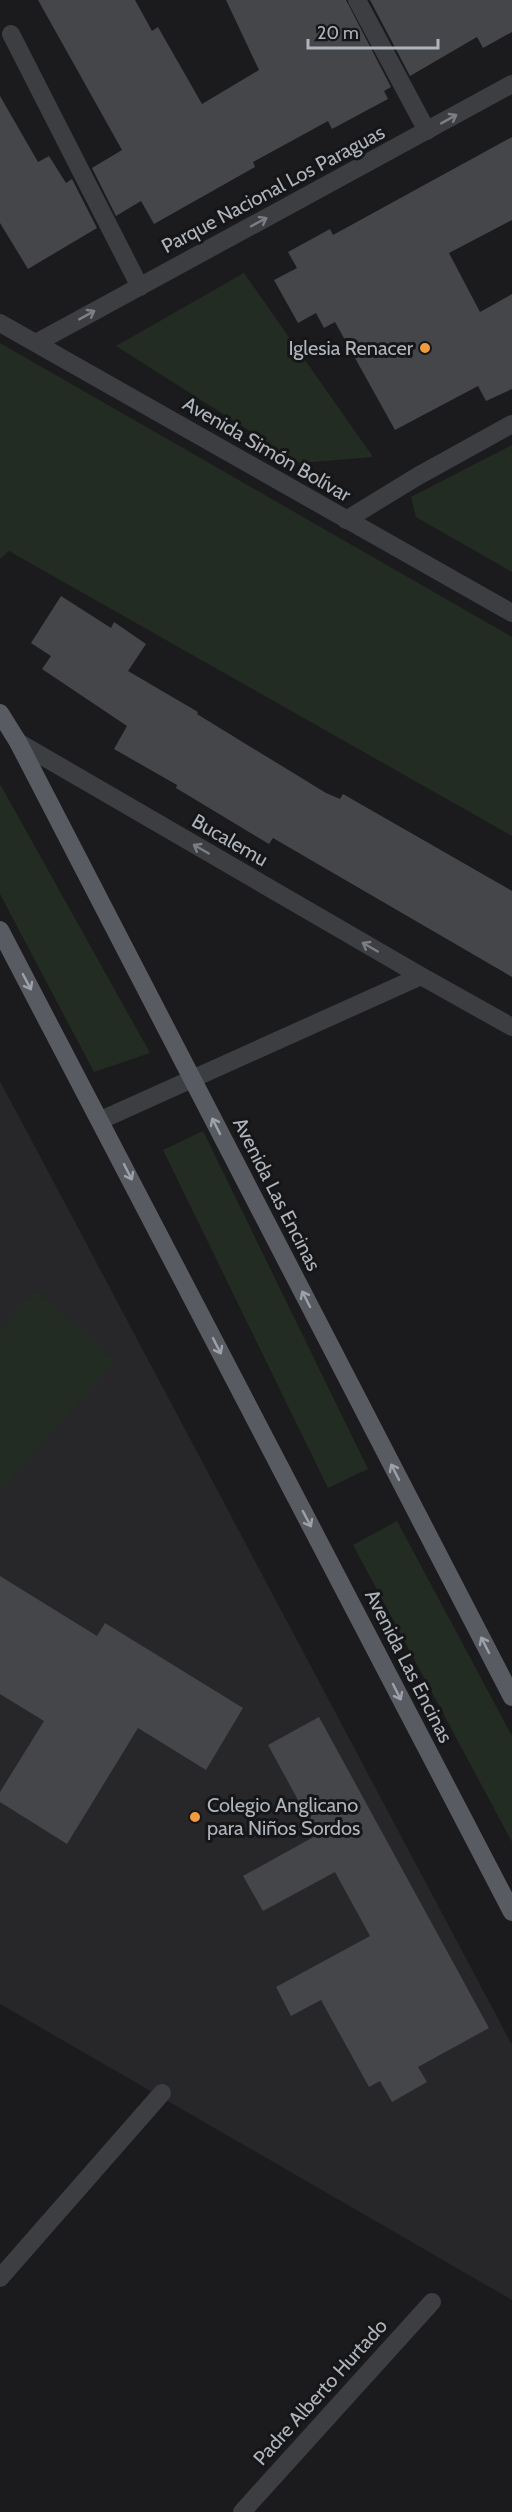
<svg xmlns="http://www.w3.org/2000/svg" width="512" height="2512" viewBox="0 0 512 2512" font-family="Cabin,sans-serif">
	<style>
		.built { fill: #27272a }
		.green { fill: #232c23 }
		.building { fill: #45464a }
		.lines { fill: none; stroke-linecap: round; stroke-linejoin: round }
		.minor { stroke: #3c3e42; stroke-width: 18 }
		.major { stroke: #585b61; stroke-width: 18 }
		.oneway { stroke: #7b7f85 }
		.oneway2 { stroke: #9da2aa }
		.poi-dot { fill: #f19b3f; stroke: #161618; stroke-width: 2 }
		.labels { text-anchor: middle; stroke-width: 6; stroke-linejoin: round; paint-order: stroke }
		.street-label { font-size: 20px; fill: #aeb4bc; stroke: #161618 }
		.poi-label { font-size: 20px; fill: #aeb4bc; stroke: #161618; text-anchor: end }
	</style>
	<rect width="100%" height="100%" fill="#1b1b1d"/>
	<path class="built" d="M 0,1081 L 512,2045 L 512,2300 L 0,2004 Z"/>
	<path class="green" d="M 244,273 L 373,457 L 300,463 L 116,346 Z
		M 0,343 L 512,637 L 512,836 L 9,551 L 0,559 Z
		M 512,445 L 512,572 L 416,517 L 411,497 Z
		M 0,784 L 150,1053 L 94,1072 L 0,894 Z
		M 203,1131 L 368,1469 L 328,1488 L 163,1150 Z
		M 36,1290 L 115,1361 L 0,1491 L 0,1331 Z
		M 397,1521 L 512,1736 L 512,1842 L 353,1545 Z"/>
	<path class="building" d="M 38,0 L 135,0 L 152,31 L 158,27 L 202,104 L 259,70 L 226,0 L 346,0 L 391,87 L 384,91 L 388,99 L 332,129 L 328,121 L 253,162 L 255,167 L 154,224 L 141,201 L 116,216 L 92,168 L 122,150 Z
		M 370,0 L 512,0 L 512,32 L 483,48 L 477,37 L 410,76 Z
		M 0,96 L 38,162 L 49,156 L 66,183 L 72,179 L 97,228 L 28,269 L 0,223 Z
		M 512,137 L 512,220 L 449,253 L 480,312 L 512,294 L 512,389 L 486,401 L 478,386 L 395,430 L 335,322 L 324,328 L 316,313 L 298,323 L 274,280 L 297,268 L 288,252 L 330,229 L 333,235 Z
		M 61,596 L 111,628 L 114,622 L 146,644 L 128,671 L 198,712 L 197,714 L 326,793 L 340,799 L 343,794 L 512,891 L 512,977 L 273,838 L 269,844 L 176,788 L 177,785 L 114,749 L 127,726 L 42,669 L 51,656 L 31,643 Z
		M 0,1576 L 97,1636 L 105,1623 L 243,1708 L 206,1770 L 138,1728 L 67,1844 L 0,1802 L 0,1792 L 44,1721 L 0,1694 Z
		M 319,1717 L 489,2028 L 418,2067 L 427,2082 L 392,2102 L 380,2081 L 369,2087 L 321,2000 L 291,2016 L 276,1987 L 370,1936 L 335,1872 L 263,1911 L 243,1876 L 317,1835 L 268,1745 Z"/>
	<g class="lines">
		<path class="minor" d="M 357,0 L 427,131
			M 11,34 L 140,287
			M 0,323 L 512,613
			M 36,343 L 512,84
			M 346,520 L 418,476 L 512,424
			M 18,742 L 421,976 L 512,1027
			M 101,1120 L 421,976
			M 0,2278 L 162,2093
			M 242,2512 L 432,2302"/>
		<path class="major" d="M 0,713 L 18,742 L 512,1697
			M 0,930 L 512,1912"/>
	</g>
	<defs><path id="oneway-shaft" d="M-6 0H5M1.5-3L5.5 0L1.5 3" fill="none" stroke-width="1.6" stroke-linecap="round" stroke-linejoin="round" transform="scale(1.5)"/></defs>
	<g class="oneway">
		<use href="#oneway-shaft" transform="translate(449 119) rotate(-29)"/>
		<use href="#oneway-shaft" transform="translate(259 222) rotate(-28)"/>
		<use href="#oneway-shaft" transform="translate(87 315) rotate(-29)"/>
		<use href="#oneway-shaft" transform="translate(201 849) rotate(-150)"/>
		<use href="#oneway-shaft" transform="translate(370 947) rotate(-150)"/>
	</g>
	<g class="oneway2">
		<use href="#oneway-shaft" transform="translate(27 982) rotate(62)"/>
		<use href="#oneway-shaft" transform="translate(216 1126) rotate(-117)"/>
		<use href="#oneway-shaft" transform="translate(128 1172) rotate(63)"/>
		<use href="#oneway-shaft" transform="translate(306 1299) rotate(-117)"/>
		<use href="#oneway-shaft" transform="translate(217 1346) rotate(63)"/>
		<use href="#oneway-shaft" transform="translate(395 1472) rotate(-117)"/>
		<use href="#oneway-shaft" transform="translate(307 1519) rotate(62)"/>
		<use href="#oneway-shaft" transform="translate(485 1645) rotate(-117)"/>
		<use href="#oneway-shaft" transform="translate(397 1692) rotate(63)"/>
	</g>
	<g class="poi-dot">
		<circle cx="425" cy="348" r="6"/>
		<circle cx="195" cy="1817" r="6"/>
	</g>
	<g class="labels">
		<g class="street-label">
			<text transform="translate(273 189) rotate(-28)" y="7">Parque Nacional Los Paraguas</text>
			<text transform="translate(267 449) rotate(30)" y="7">Avenida Simón Bolívar</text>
			<text transform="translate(230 840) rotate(30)" y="7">Bucalemu</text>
			<text transform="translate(277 1194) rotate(63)" y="7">Avenida Las Encinas</text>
			<text transform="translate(409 1666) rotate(63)" y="7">Avenida Las Encinas</text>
			<text transform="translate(320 2392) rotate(-48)" y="7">Padre Alberto Hurtado</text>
		</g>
		<g class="poi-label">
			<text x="413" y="355">Iglesia Renacer</text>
			<text x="207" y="1812" text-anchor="start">Colegio Anglicano<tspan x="207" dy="23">para Niños Sordos</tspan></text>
		</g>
	</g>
	<path d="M308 39v9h130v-9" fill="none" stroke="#aeb4bc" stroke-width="3"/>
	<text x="317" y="39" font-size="18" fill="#aeb4bc" stroke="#161618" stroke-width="4.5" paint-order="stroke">20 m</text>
</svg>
